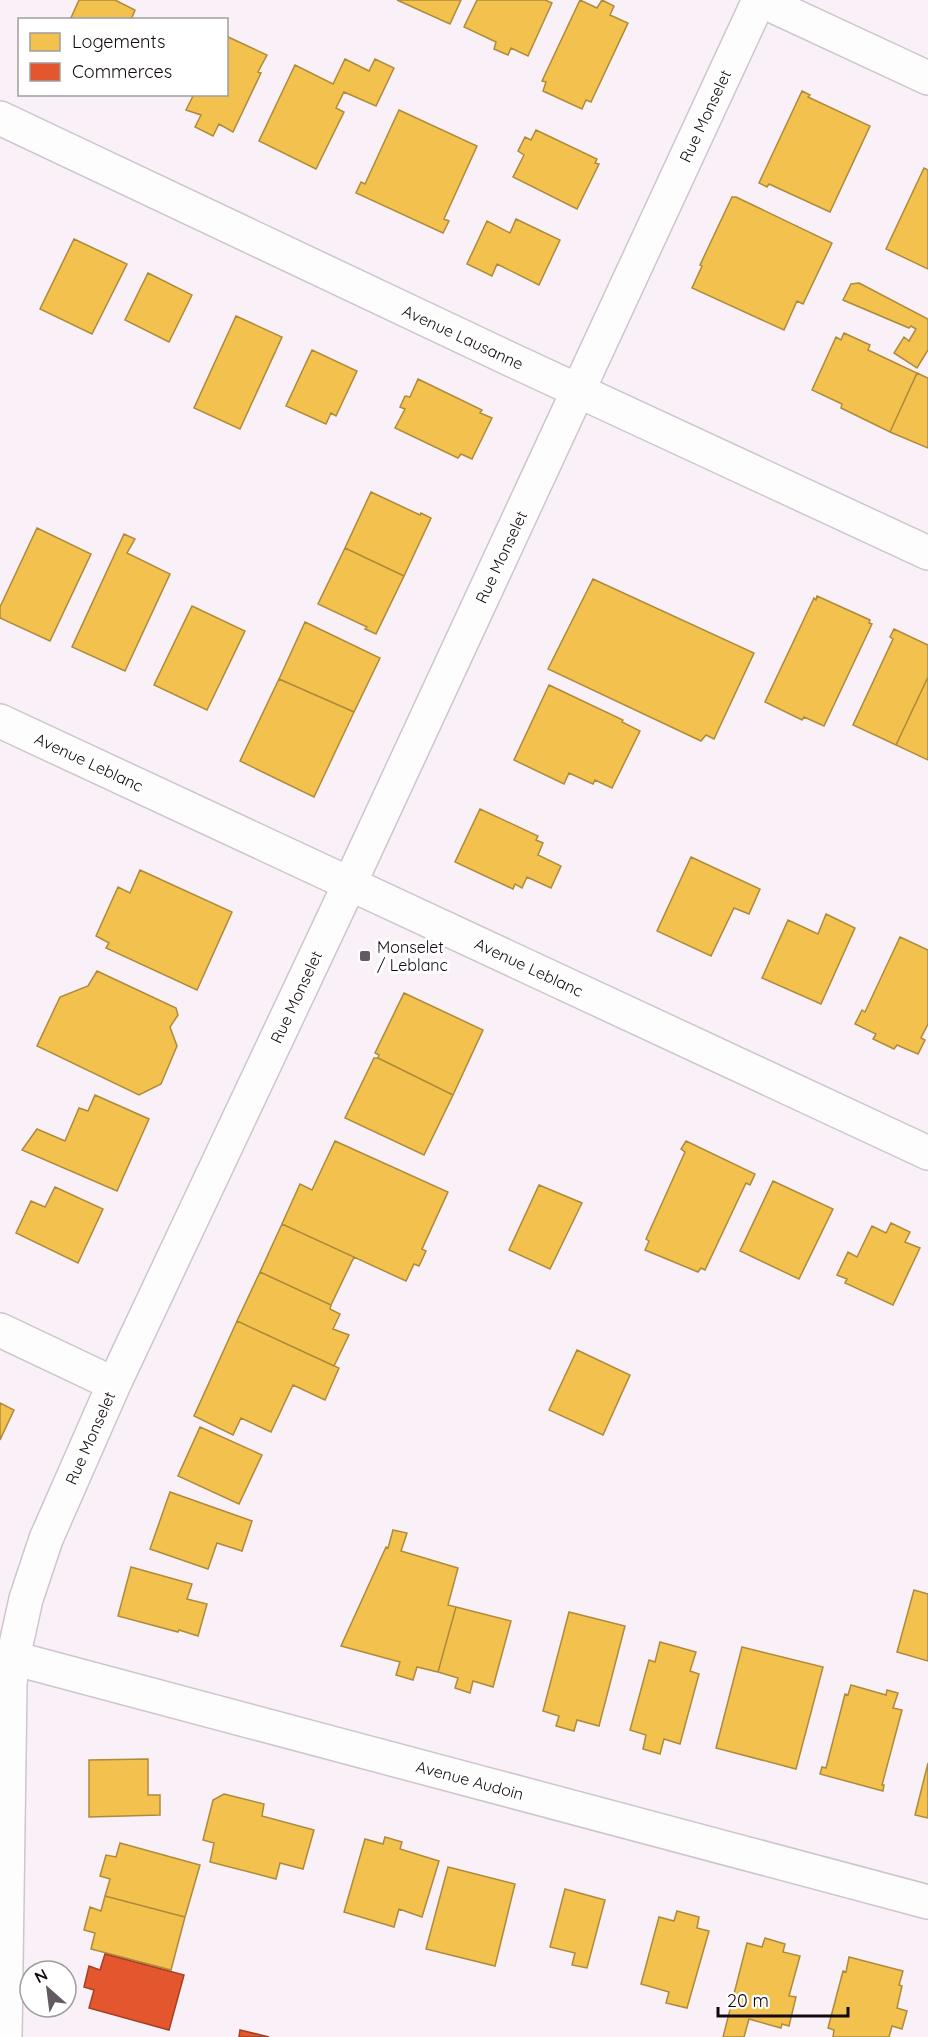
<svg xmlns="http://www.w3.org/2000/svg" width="928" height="2037" viewBox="0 0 928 2037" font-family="Quicksand,sans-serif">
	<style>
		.homes { fill: #f2c14e; stroke: #ae8a3b; stroke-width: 1.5 }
		.shops { fill: #e4572e; stroke: #a54025; stroke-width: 1.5 }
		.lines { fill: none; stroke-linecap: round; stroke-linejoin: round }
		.minor-casing { stroke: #cec5cd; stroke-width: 36 }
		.minor { stroke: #fefdfe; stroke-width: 33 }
		.poi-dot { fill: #635a61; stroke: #fff; stroke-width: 2 }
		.labels { text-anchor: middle; stroke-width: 6; stroke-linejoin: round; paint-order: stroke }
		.street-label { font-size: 16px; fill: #110910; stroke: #fff }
		.poi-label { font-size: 16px; fill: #110910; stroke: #fff; text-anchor: start }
	</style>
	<rect width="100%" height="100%" fill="#faf0f8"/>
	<path class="homes" d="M 79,0 L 115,0 L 135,10 L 131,20 L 70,20 Z
		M 397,0 L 461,0 L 450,24 Z
		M 477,0 L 545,0 L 552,3 L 528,56 L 511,48 L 508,55 L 494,49 L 496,42 L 464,27 Z
		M 580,0 L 597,8 L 602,0 L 614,6 L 610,15 L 628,23 L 591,102 L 586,100 L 582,109 L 543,91 L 546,82 L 542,81 Z
		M 226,36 L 267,55 L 258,72 L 261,73 L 233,132 L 219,124 L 213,136 L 195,127 L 201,115 L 186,110 L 194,94 L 226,94 Z
		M 345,59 L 369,71 L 375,59 L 394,68 L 376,106 L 344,92 L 336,108 L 344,112 L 316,169 L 259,141 L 295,65 L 333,84 Z
		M 802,91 L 810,95 L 808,97 L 870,126 L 830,212 L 769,184 L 767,187 L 759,183 Z
		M 399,110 L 477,146 L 444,219 L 449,221 L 443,233 L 356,193 L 361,182 L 365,184 Z
		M 536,130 L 597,159 L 595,163 L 599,164 L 577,209 L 513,177 L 524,155 L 518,151 L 525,137 L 531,140 Z
		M 924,168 L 928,170 L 928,269 L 886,249 Z
		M 732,197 L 736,197 L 832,243 L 803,304 L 797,301 L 784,330 L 692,288 L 702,266 L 700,265 Z
		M 516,219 L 560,240 L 539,285 L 497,264 L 492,276 L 467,264 L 487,221 L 510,233 Z
		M 74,239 L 127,264 L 92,334 L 40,309 Z
		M 148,273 L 192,295 L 169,342 L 125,320 Z
		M 859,283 L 928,319 L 928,350 L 917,368 L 894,353 L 904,337 L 909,341 L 916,329 L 911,326 L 909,328 L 843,300 L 851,284 Z
		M 236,316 L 282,337 L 240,429 L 194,408 Z
		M 844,333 L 870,345 L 868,350 L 917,373 L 890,432 L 841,408 L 842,404 L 812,390 L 836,337 L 841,340 Z
		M 312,350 L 357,371 L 336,416 L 331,413 L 326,424 L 286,406 Z
		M 917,373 L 928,378 L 928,448 L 890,432 Z
		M 418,379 L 482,410 L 480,413 L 492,418 L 472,459 L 461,454 L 458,458 L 395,428 L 405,409 L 400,407 L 405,396 L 410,397 Z
		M 371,492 L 420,515 L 421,513 L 431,518 L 404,576 L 345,548 Z
		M 37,528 L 91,554 L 50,641 L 0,618 L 0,607 Z
		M 124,534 L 135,539 L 127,553 L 170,574 L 125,671 L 72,647 Z
		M 345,548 L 404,576 L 376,634 L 365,629 L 367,627 L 318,604 Z
		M 593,579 L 754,653 L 714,739 L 706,735 L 701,741 L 548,669 Z
		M 817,596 L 870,620 L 869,623 L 872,624 L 824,726 L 804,717 L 802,720 L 765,702 L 814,598 L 816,600 Z
		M 192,606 L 245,631 L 207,710 L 154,685 Z
		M 305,622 L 380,658 L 354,712 L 279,679 Z
		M 894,629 L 928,645 L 928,677 L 896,745 L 853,725 L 893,639 L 890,637 Z
		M 928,677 L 928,760 L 896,745 Z
		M 279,679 L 354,712 L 314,797 L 240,761 Z
		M 549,685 L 623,720 L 622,722 L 640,731 L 612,788 L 595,780 L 593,784 L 569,773 L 564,784 L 514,760 Z
		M 480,809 L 538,836 L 536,840 L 543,843 L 538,855 L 561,866 L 551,888 L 527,877 L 522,888 L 515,884 L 513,889 L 455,862 Z
		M 691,857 L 760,889 L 749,914 L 734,908 L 711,956 L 657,931 Z
		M 140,870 L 232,912 L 197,990 L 106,948 L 109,943 L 96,936 L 118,887 L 130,893 Z
		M 826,914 L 855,928 L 821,1004 L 762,978 L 788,920 L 818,934 Z
		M 900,937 L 928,950 L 928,1024 L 921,1038 L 925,1040 L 918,1054 L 897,1045 L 894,1049 L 873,1039 L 876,1034 L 855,1024 L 862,1010 L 865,1012 Z
		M 97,971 L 176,1008 L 178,1015 L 170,1027 L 177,1046 L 161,1084 L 139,1095 L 37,1046 L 60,997 L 88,986 Z
		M 404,993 L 483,1030 L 453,1095 L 378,1058 L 379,1055 L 375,1053 Z
		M 374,1058 L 378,1058 L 453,1095 L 424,1155 L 345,1118 Z
		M 95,1095 L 149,1119 L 117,1191 L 22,1150 L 37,1129 L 65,1141 L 79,1108 L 88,1111 Z
		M 335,1141 L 448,1192 L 422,1249 L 426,1251 L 419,1266 L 414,1264 L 406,1281 L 282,1224 L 300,1184 L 312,1190 Z
		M 686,1141 L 755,1174 L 750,1185 L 746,1183 L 705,1270 L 701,1268 L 698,1272 L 645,1250 L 649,1241 L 646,1239 L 685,1152 L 681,1149 Z
		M 773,1181 L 833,1209 L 799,1279 L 740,1251 Z
		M 539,1185 L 582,1203 L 550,1269 L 509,1250 Z
		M 55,1187 L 103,1209 L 78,1263 L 16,1233 L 31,1201 L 45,1207 Z
		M 891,1223 L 910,1232 L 905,1242 L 920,1248 L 893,1305 L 845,1283 L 847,1279 L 837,1275 L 848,1252 L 857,1257 L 872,1226 L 886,1233 Z
		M 282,1224 L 354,1257 L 331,1305 L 260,1272 Z
		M 260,1272 L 331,1305 L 330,1309 L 340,1314 L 333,1329 L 349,1335 L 334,1366 L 237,1321 Z
		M 237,1321 L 339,1368 L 325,1400 L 293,1385 L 271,1432 L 241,1418 L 233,1435 L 194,1416 Z
		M 577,1350 L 630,1375 L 603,1435 L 549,1410 Z
		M 0,1403 L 14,1410 L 0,1440 Z
		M 200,1427 L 262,1455 L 239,1504 L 178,1476 Z
		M 170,1492 L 252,1521 L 242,1551 L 217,1543 L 208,1569 L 150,1549 Z
		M 393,1530 L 407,1533 L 401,1551 L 458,1568 L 448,1605 L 456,1607 L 438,1672 L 417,1667 L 413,1680 L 396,1675 L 400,1662 L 341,1646 L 386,1547 L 388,1548 Z
		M 131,1567 L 192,1584 L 187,1599 L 207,1604 L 198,1636 L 179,1630 L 178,1632 L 118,1616 Z
		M 914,1590 L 928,1594 L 928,1661 L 897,1652 Z
		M 456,1607 L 511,1621 L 493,1687 L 473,1681 L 470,1693 L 455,1688 L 458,1678 L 438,1672 Z
		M 569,1612 L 625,1626 L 599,1726 L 577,1720 L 574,1731 L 556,1726 L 559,1716 L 543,1711 Z
		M 660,1642 L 696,1652 L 690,1671 L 699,1674 L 680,1744 L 664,1739 L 660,1754 L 643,1749 L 646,1735 L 630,1730 L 649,1660 L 655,1662 Z
		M 742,1647 L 823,1667 L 796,1769 L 716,1748 Z
		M 851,1685 L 886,1695 L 887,1690 L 898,1693 L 893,1708 L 902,1710 L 882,1785 L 884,1785 L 883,1791 L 820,1774 L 822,1767 L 826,1768 L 845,1694 L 848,1695 Z
		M 148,1759 L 148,1795 L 160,1795 L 160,1815 L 89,1817 L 89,1760 Z
		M 928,1763 L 928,1818 L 915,1815 Z
		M 224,1794 L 264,1804 L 262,1816 L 314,1830 L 303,1869 L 280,1863 L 276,1879 L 210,1862 L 214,1843 L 203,1840 L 213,1800 Z
		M 385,1837 L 402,1842 L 400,1849 L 439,1861 L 422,1917 L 399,1909 L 394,1927 L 344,1912 L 365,1839 L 383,1844 Z
		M 120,1843 L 200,1865 L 185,1917 L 105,1896 L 110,1879 L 100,1876 L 106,1855 L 116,1857 Z
		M 448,1867 L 515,1884 L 495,1966 L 426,1949 Z
		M 565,1889 L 605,1900 L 587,1968 L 572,1965 L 575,1953 L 550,1947 Z
		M 105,1896 L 185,1917 L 171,1970 L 91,1949 L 95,1933 L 84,1930 L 90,1907 L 101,1911 Z
		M 677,1911 L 699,1917 L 697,1928 L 709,1931 L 687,2008 L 666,2003 L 669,1992 L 641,1984 L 659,1917 L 674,1921 Z
		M 765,1938 L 785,1944 L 783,1952 L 800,1956 L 789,1996 L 796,1997 L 789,2026 L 782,2024 L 781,2028 L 749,2019 L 744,2037 L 723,2037 L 747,1943 L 762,1947 Z
		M 849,1957 L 903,1971 L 899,1985 L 902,1986 L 897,2008 L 907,2011 L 902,2029 L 892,2026 L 889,2037 L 833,2037 L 834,2030 L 828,2028 L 843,1971 L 846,1972 Z"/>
	<path class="shops" d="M 105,1954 L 184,1975 L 169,2030 L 89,2008 L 94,1990 L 84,1987 L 89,1966 L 100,1970 Z
		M 240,2030 L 269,2037 L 239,2037 Z"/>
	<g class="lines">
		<g class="minor-casing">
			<path id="minor" d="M 760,0 L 928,78
				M 0,118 L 514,361 L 928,553
				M 0,721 L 928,1153
				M 0,1330 L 114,1384
				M 13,1658 L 928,1902
				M 5,2037 L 10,1684 L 13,1658 L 26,1599 L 46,1539 L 114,1384 L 350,883 L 759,0"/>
		</g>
		<use href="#minor" class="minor"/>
	</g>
	<rect class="poi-dot" x="359" y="950" width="12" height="12" rx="3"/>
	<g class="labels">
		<g class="street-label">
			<text transform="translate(705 116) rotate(-65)" y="6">Rue Monselet</text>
			<text transform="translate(463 337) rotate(25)" y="6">Avenue Lausanne</text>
			<text transform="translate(501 557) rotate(-65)" y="6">Rue Monselet</text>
			<text transform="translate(89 762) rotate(25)" y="6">Avenue Leblanc</text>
			<text transform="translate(529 967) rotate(25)" y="6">Avenue Leblanc</text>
			<text transform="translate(296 997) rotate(-65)" y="6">Rue Monselet</text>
			<text transform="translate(90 1438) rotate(-66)" y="6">Rue Monselet</text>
			<text transform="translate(470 1780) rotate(15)" y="6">Avenue Audoin</text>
		</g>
		<g class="poi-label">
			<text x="377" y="953">Monselet<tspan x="377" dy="18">/ Leblanc</tspan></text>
		</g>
	</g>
	<rect x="18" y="18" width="210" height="78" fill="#ffffff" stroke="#a09d9f" stroke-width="1.5"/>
	<rect x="30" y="33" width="30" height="18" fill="#f2c14e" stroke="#a09d9f" stroke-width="1.5"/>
	<text x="72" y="48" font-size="18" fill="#110910">Logements</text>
	<rect x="30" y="63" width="30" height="18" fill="#e4572e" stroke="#a09d9f" stroke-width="1.5"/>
	<text x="72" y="78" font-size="18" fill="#110910">Commerces</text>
	<g transform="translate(48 1989) rotate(332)"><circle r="28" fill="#ffffff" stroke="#a09d9f" stroke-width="1.5"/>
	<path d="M0-4.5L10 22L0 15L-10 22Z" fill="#635a61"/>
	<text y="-9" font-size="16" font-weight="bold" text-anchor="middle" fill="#110910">N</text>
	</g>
	<path d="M718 2007v9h130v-9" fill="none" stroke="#110910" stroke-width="3"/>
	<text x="727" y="2007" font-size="18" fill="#110910" stroke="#ffffff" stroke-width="4.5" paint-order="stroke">20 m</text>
</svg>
